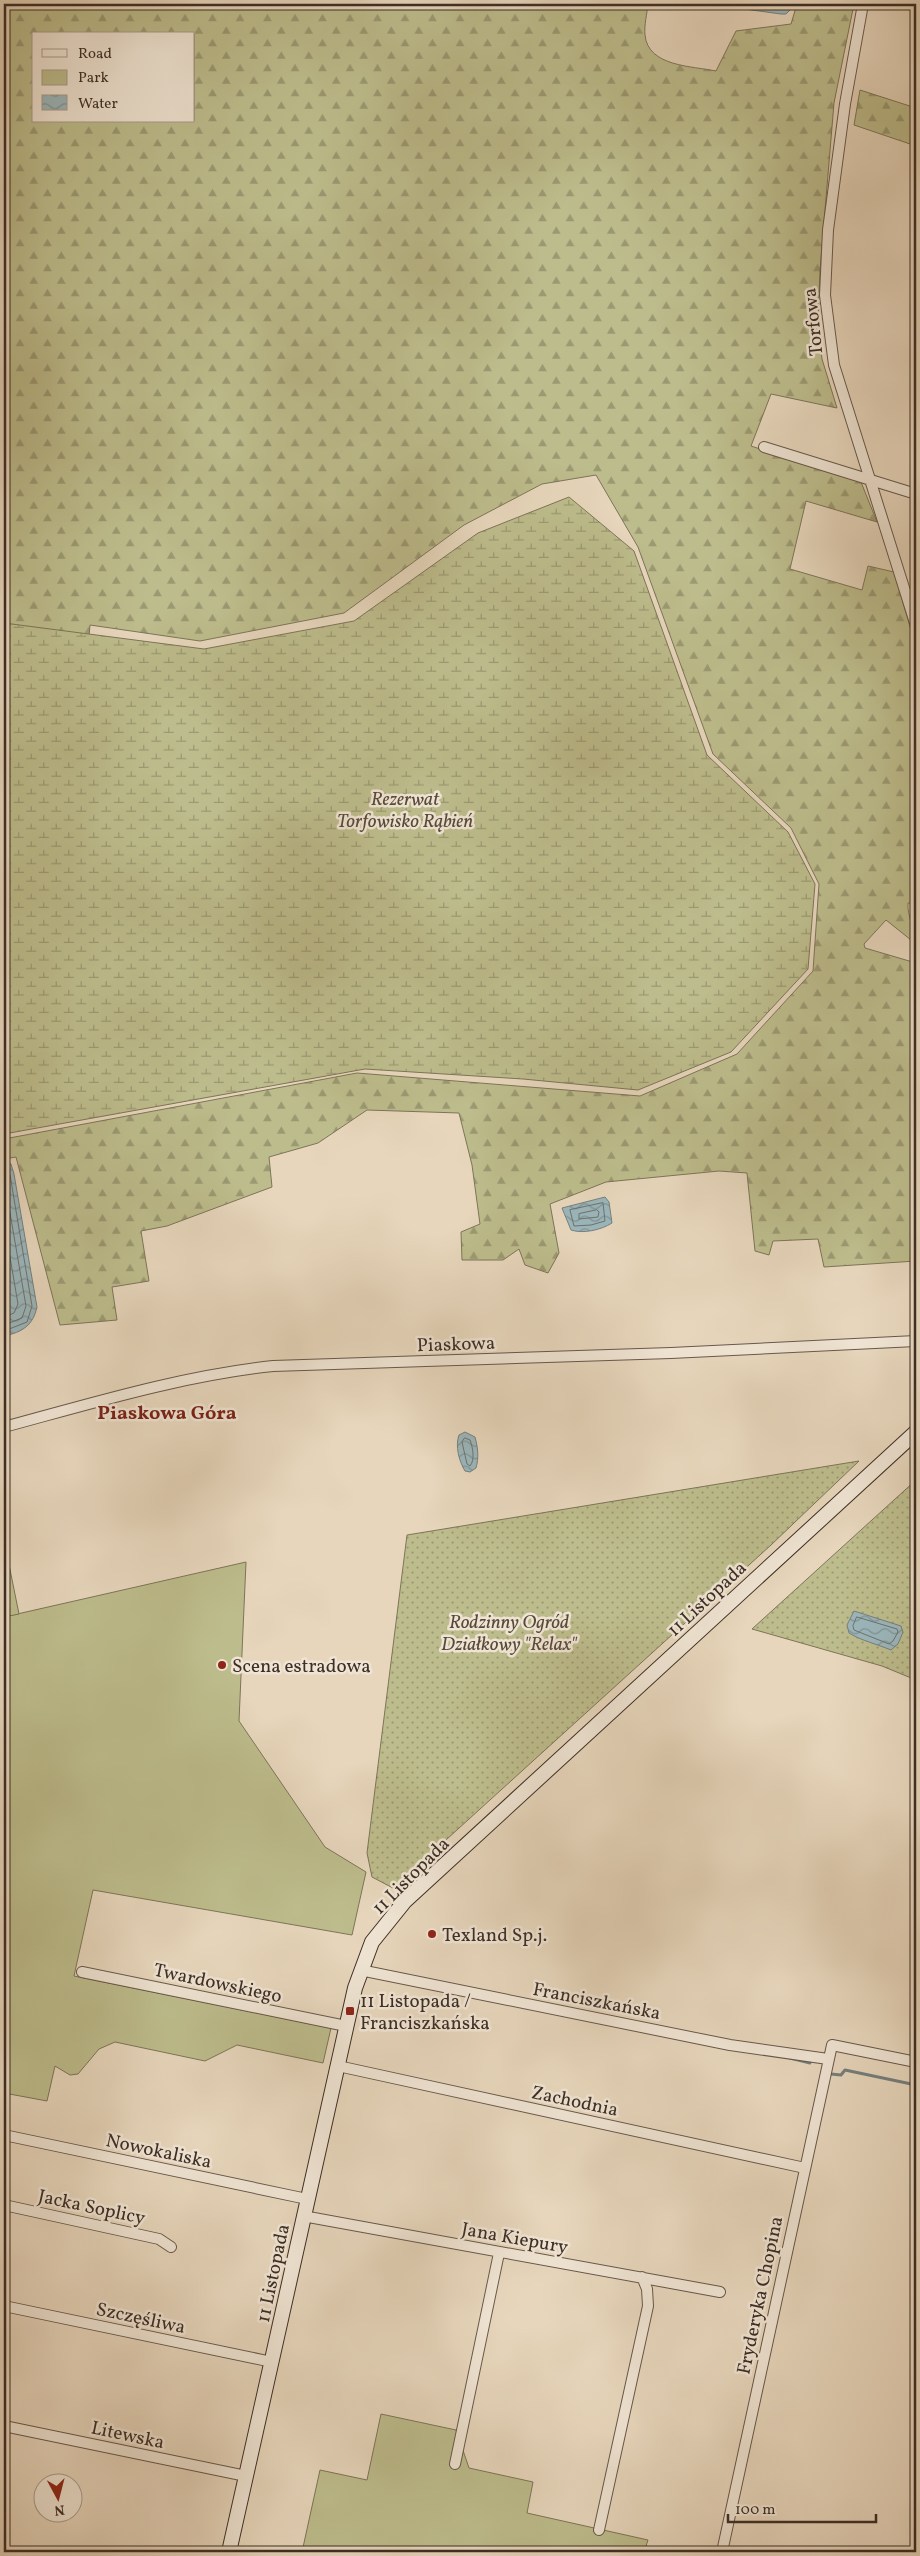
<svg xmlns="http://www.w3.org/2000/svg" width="920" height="2556" viewBox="0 0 920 2556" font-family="Vollkorn,serif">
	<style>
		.green { fill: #bdbc8c; stroke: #7d7559 }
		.forest { fill: url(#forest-firs); stroke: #7d7559; fill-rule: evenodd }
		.wetland { fill: url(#wetland-marsh); stroke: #7d7559 }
		.garden { fill: url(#garden-dots); stroke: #7d7559 }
		.water { fill: url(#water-waves); stroke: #75807f }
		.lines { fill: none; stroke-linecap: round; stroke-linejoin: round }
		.shore { stroke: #6c7270; stroke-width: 1 }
		.stream { stroke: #75807f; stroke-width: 3 }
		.street-casing { stroke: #68584c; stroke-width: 12 }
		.secondary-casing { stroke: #3d2e26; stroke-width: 16 }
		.street { stroke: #efe4d3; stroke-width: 10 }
		.secondary { stroke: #efe4d3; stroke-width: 14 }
		.poi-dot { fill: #8f2418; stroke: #efe4d3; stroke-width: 2 }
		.labels { text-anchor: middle; stroke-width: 5; stroke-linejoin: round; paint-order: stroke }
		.street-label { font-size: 19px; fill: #3d2e26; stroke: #efe4d3 }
		.park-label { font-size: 19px; font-style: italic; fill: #574a3a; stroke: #efe4d3 }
		.poi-label { font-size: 19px; fill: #3d2e26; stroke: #efe4d3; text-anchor: start }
		.neighbourhood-label { font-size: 20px; font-weight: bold; fill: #7a1f14; stroke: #efe4d3 }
	</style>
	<defs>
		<pattern id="forest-firs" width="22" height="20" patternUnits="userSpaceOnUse" patternTransform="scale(1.25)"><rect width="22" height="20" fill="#bdbc8c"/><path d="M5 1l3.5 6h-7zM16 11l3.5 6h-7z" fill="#9b9972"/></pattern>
		<pattern id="wetland-marsh" width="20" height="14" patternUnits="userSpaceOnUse" patternTransform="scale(1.25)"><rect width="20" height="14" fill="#bdbc8c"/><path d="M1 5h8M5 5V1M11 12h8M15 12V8" fill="none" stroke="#9b9972"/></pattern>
		<pattern id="garden-dots" width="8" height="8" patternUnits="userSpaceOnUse" patternTransform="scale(1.25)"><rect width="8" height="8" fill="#bdbc8c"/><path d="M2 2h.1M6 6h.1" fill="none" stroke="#9b9972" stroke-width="1.8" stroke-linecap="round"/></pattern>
		<pattern id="water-waves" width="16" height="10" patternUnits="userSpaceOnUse" patternTransform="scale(1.25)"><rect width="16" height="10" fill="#9bb6bb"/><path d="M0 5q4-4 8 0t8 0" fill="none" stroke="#809498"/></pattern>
	</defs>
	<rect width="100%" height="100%" fill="#e7d6bc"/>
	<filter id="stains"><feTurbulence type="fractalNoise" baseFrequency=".004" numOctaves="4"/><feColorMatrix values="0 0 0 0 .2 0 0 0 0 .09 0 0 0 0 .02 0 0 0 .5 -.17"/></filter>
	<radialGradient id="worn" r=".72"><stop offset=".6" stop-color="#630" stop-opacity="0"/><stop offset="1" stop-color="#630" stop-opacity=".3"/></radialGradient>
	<path class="green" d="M 246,1562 L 239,1721 L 325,1847 L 366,1872 L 352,1935 L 93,1890 L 74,1976 L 331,2028 L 323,2063 L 237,2045 L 205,2061 L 115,2042 L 99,2049 L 78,2074 L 70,2075 L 55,2066 L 47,2101 L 4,2093 L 4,1617 Z
		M 381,2414 L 456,2430 L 469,2468 L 533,2482 L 527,2513 L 648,2540 L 646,2546 L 668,2552 L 302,2552 L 320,2470 L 367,2480 Z"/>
	<path class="forest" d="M 4,4 L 648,4 C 647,14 644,25 645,35 C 648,67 693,66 716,71 L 736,31 L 791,24 L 797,4 L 854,4 L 834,103 L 820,270 L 818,326 L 822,359 L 837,408 L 771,394 L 751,446 L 861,482 L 877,522 L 806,501 L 790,569 L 862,590 L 868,566 L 894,572 L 916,647 L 916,903 L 908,903 C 907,918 916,929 916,944 L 886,920 L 864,944 L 865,948 L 916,963 L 916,1261 L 824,1267 L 818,1239 L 773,1241 L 769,1255 L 755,1251 L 747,1173 L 719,1171 L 606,1182 L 550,1204 L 559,1253 L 548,1273 L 525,1265 L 519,1249 L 503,1260 L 462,1260 L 461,1232 L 480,1224 L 472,1165 L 459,1113 L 367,1110 L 318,1143 L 269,1157 L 272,1187 L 167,1226 L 141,1231 L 149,1281 L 112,1287 L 117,1320 L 60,1325 L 16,1157 L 4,1159 L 4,1139 L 357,1073 L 640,1096 L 737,1054 L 813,971 L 819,884 L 791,828 L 713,754 L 638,547 L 596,475 L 542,484 L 464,525 L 344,613 L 200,641 L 90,625 L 85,684 L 4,687 ZM 34,34 L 194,34 L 194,121 L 34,121 Z
		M 860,90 L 916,108 L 916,146 L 854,125 Z
		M 4,1540 L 19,1614 L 4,1617 Z"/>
	<path class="wetland" d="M 569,497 L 634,551 L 707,755 L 788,832 L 815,884 L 808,969 L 731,1052 L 638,1090 L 523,1079 L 365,1069 L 4,1134 L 4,623 L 204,649 L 354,621 L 478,533 Z"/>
	<path class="garden" d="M 859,1461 L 771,1545 L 393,1888 L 372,1877 L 367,1853 L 407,1535 Z
		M 916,1480 L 916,1680 L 882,1666 L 752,1629 Z"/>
	<path class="water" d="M 733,4 L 792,4 L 792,8 L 786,14 L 781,14 L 737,8 Z
		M 4,1160 L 11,1164 L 14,1174 L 37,1307 C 33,1325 23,1332 4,1336 Z
		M 605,1197 L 609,1202 L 612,1223 C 601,1230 583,1234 571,1230 L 562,1208 Z
		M 465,1432 L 475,1437 C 478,1448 479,1458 476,1468 L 470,1472 L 465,1471 C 459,1461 455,1446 459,1435 Z
		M 854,1611 L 901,1626 L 903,1632 L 898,1644 L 891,1650 C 877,1644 862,1641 849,1633 L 847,1625 Z"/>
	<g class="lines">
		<path class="shore" d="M 4,1165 L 10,1175 L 32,1306 L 27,1322 L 4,1331
			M 4,1178 L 26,1306 L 22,1318 L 4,1325
			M 603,1203 L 605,1221 L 591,1225 L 574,1226 L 570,1210 Z
			M 597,1210 L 599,1212 L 598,1217 L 579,1219 L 579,1214 Z
			M 4,1222 L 18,1304 L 14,1313 L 4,1317
			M 465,1438 L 470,1440 C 473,1448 475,1460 470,1466 L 467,1464 L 462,1442 Z
			M 857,1617 L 897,1629 L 898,1632 L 893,1641 L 889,1644 L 854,1630 L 853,1626 Z"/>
		<path class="stream" d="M 790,2058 L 810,2063
			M 831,2074 L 841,2075 L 845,2070 L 916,2085"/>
		<g class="street-casing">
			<path id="street" d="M 863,4 L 845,104 L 828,230 L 825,295 L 834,365 L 916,626
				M 764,447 L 916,494
				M 4,1427 C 93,1403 181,1376 273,1366 L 671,1353 L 916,1341
				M 360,1970 L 730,2045 L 828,2059
				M 82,1972 L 346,2026
				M 338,2066 L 805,2168
				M 4,2135 L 307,2199
				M 4,2205 L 159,2239 L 171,2247
				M 303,2216 L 720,2292
				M 4,2306 L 272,2362
				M 4,2426 L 246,2476
				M 455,2464 L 499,2253
				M 599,2530 L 648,2306 L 647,2289 L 642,2277
				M 722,2552 L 832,2045 L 916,2062"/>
		</g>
		<g class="secondary-casing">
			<path id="secondary" d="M 229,2552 L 355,1988 L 372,1942 L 405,1901 L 916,1432"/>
		</g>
		<use href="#street" class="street"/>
		<use href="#secondary" class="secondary"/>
	</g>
	<g class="poi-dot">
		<circle cx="222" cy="1665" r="5"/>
		<circle cx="432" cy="1934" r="5"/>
		<rect x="345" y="2006" width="10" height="10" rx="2.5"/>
	</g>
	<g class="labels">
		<g class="street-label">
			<text transform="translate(812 322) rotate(-96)" y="7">Torfowa</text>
			<text transform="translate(456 1343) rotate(-2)" y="7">Piaskowa</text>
			<text transform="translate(706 1598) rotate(-43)" y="7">11 Listopada</text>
			<text transform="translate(410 1875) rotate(-45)" y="7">11 Listopada</text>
			<text transform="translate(218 1982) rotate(12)" y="7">Twardowskiego</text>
			<text transform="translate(597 2000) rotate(11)" y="7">Franciszkańska</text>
			<text transform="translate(575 2100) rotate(12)" y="7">Zachodnia</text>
			<text transform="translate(159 2150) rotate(12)" y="7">Nowokaliska</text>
			<text transform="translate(92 2206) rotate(12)" y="7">Jacka Soplicy</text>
			<text transform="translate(515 2237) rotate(10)" y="7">Jana Kiepury</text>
			<text transform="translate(272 2273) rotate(-78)" y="7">11 Listopada</text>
			<text transform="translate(759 2295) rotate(-78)" y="7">Fryderyka Chopina</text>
			<text transform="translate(141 2317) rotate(12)" y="7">Szczęśliwa</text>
			<text transform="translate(128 2434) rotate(12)" y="7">Litewska</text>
		</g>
		<g class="park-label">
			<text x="405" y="805">Rezerwat<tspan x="405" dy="22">Torfowisko Rąbień</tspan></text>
			<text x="509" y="1628">Rodzinny Ogród<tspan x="509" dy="22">Działkowy "Relax"</tspan></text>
		</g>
		<g class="poi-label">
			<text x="232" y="1672">Scena estradowa</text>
			<text x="442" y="1941">Texland Sp.j.</text>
			<text x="360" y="2007">11 Listopada /<tspan x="360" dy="22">Franciszkańska</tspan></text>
		</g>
		<g class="neighbourhood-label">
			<text x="167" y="1419">Piaskowa Góra</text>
		</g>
	</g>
	<rect width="920" height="2556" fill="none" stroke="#e7d6bc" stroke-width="20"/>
	<rect x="5" y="5" width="910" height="2546" fill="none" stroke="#3d2e26" stroke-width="2.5"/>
	<rect x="10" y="10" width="900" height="2536" fill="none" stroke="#3d2e26"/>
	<rect x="32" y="32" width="162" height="90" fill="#efe4d3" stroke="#a89b8e"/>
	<rect x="42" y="49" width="25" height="8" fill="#efe4d3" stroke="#a89b8e"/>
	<text x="78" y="58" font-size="15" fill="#3d2e26">Road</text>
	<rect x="42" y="70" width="25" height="15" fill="#bdbc8c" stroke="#a89b8e"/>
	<text x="78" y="82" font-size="15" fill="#3d2e26">Park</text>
	<rect x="42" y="95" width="25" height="15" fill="url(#water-waves)" stroke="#a89b8e"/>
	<text x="78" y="108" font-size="15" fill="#3d2e26">Water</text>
	<g transform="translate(58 2498) rotate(173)"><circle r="24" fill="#efe4d3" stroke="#a89b8e"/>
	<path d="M0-4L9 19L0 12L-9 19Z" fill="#8f2418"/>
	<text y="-8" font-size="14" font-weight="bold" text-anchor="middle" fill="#3d2e26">N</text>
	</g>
	<path d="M728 2514v8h148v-8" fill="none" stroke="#3d2e26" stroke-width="2.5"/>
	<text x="735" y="2514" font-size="15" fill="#3d2e26" stroke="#efe4d3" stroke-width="4" paint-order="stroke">100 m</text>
	<rect width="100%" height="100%" filter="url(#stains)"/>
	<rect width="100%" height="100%" fill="url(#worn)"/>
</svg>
